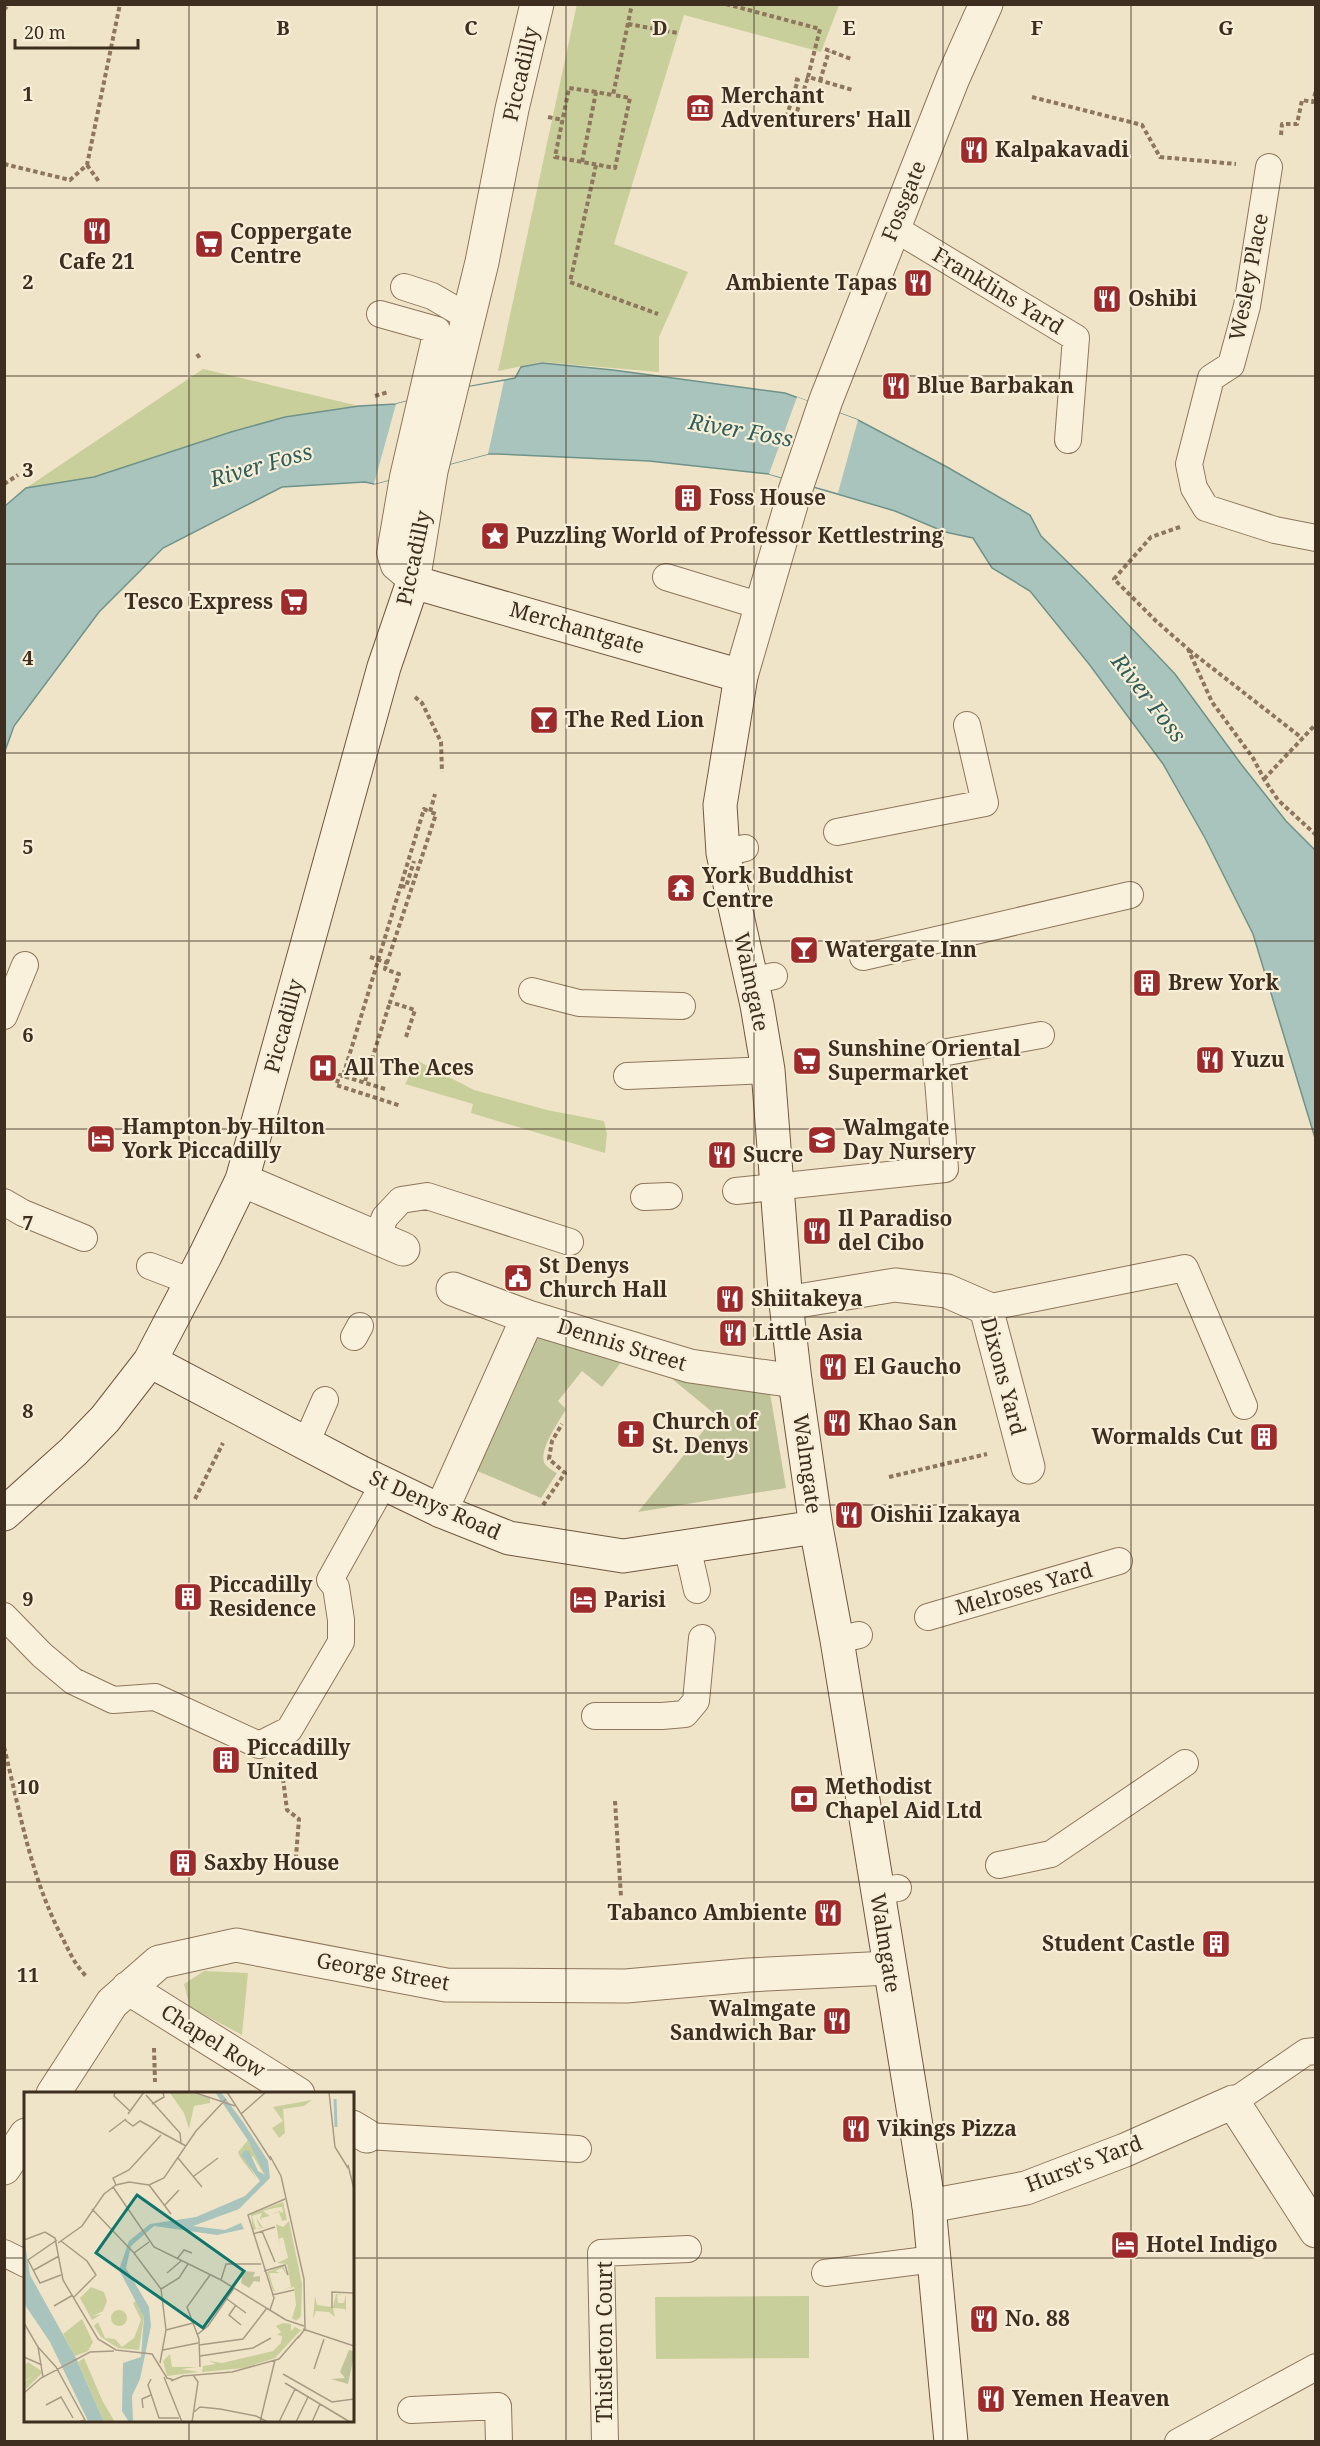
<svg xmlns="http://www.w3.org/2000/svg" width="1320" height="2446" viewBox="0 0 1320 2446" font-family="'Noto Serif',serif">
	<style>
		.green { fill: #c9cf9b }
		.cemetery { fill: #bfc49a }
		.water { fill: #a9c4bc; stroke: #6f938a; stroke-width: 1.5 }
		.pier { fill: #f0e4c8 }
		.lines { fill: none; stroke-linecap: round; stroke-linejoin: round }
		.lane-casing { stroke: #8d765c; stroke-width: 28 }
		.street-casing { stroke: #8d765c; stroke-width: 35 }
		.secondary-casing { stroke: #6f573f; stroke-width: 35 }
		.path { stroke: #8d765c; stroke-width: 4; stroke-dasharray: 4.5 3; stroke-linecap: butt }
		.lane { stroke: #faf1dc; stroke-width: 26 }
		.street { stroke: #faf1dc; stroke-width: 33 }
		.secondary { stroke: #faf1dc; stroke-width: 33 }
		.grid { fill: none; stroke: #3d2e20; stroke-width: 1.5; stroke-opacity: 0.55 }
		.labels { text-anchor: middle; stroke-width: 4.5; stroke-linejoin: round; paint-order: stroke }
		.street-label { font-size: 21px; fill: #3d2e20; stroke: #f7eed8 }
		.poi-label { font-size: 21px; font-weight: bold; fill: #3d2e20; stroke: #f7eed8; text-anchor: start }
		.water-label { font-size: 22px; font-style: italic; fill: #2f5d5a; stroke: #f7eed8 }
		.inset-river { fill: none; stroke: #a9c4bc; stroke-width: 3 }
		.inset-road { fill: none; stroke: #a89b85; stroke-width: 1.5 }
		.view { fill: #0f766e; fill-opacity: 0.15; stroke: #0f766e; stroke-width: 3 }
		.inset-edge { fill: none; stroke: #3d2e20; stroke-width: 3 }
		.grid-label { font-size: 20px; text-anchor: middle; font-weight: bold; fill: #3d2e20; stroke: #f7eed8; stroke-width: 4.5; stroke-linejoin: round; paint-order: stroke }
	</style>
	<rect width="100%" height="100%" fill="#f0e4c8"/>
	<path class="green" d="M 577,4 L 839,5 L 821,52 L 684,15 L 614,244 L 688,272 L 659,337 L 659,372 L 541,362 L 498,371 Z
		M 203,369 L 359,406 L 285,417 L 231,432 L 94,477 L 26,488 Z
		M 418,1061 L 474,1090 L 547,1110 L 604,1121 L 607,1134 L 605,1153 L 471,1113 L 473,1104 L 405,1084 Z
		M 204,1971 L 248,1973 L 242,2035 L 190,2007 L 184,1984 Z
		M 809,2296 L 809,2358 L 656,2359 L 655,2297 Z"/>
	<path class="cemetery" d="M 536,1334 L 626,1356 L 602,1387 L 582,1371 L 558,1401 L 566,1409 C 560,1420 537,1452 545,1464 C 547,1467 553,1471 557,1473 L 541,1498 L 475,1470 Z
		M 660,1369 L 770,1393 L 786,1488 L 638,1512 L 716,1415 Z"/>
	<path class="water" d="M 542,363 L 613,370 L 785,393 L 858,420 L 947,467 L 1030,515 L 1041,536 L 1085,579 L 1175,674 L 1241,764 L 1286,821 L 1315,850 L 1315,1138 L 1253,934 L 1205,838 L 1163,764 L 1089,664 L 1030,591 L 992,568 L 973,538 L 945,532 L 895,511 L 769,474 L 649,461 L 497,454 L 488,454 L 374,484 L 365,482 L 282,487 L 163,548 L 99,612 L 14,726 L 5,751 L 5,506 L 26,488 L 94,477 L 231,432 L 285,417 L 359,406 L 396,404 L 450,390 L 515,378 L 521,367 Z"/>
	<path class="pier" d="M 504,381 L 488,454 L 374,484 L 396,404 L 450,390 Z
		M 797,397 L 858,420 L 838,493 L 769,474 Z"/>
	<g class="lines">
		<g class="lane-casing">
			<path id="lane" d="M 1269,167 L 1247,306 L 1231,365 L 1211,378 L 1189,464 L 1194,488 L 1206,508 L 1275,530 L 1316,538
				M 894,228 L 1076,338 L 1068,440
				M 404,287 L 432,296 L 468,317
				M 380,314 L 437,330 L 403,477 L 390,553 L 394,566 L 413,582
				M 666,577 L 761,606
				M 837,832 L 985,803 L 967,725
				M 723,853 L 745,848
				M 863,957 L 1130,895
				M 751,981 L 774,976
				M 532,991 L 579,1003 L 682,1006
				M 4,1016 L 25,965
				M 627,1076 L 768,1070
				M 736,1191 L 945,1169 L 936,1054 L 1041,1035
				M 644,1197 L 669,1196
				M 4,1202 L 23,1213 L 84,1238
				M 377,1237 L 385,1217 L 401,1200 L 427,1196 L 570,1242
				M 150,1266 L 192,1282
				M 986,1308 L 1185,1268 L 1244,1406
				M 354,1337 L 360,1326
				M 306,1443 L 325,1400
				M 687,1546 L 697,1590
				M 4,1616 L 42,1655 L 73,1681 L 113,1700 L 155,1697 L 259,1745 L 289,1730 L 341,1642 L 341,1620 L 336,1587 L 330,1580 L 384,1483
				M 928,1617 L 1119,1561
				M 837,1640 L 859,1635
				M 595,1716 L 662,1716 L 685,1714 L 696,1701 L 702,1638
				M 999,1865 L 1051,1854 L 1185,1763
				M 876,1891 L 898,1888
				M 1233,2102 L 1306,2052 L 1316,2051
				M 367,2136 L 578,2149
				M 4,2253 L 26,2264
				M 825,2273 L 934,2259
				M 411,2410 L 498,2406 L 499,2442
				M 605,2442 L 601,2253 L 688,2249
				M 1178,2442 L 1316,2367"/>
		</g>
		<g class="street-casing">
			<path id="street" d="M 413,582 L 431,471 L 482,262 L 512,109 L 537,4
				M 741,676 L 795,491 L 826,400 L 953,78 L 986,4
				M 242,1180 L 403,1249
				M 453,1289 L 528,1317 L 690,1366 L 795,1381
				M 786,1303 L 895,1285 L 947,1291 L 986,1308 L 1028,1467
				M 441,1511 L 528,1317
				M 128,1988 L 298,2094
				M 53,2094 L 112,2003 L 159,1962 L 236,1945 L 446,1985 L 626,1986 L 749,1975 L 889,1968
				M 352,2127 L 367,2136
				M 4,2168 L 26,2135
				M 929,2206 L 1026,2188 L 1125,2150 L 1233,2102 L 1316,2231"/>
		</g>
		<g class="secondary-casing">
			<path id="secondary" d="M 150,1361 L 360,1472 L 441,1511 L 509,1538 L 623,1556 L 816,1527
				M 4,1514 L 73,1452 L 105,1419 L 150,1361 L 205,1256 L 242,1180 L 384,667 L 413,582 L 741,676 L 720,805 L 723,853 L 757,1005 L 768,1070 L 786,1303 L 795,1381 L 816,1527 L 837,1640 L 929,2206 L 951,2442"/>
		</g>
		<path class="path" d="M 726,4 L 820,29 L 808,77 L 853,90
			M 4,10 L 9,4
			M 628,24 L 678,33
			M 825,49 L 851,59
			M 795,79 L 798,80 L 784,125 L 792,127 L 808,77
			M 820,81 L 829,51
			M 596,92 L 569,88 L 555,157 L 615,168 L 630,98 L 613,95
			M 1032,97 L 1142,125 L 1160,157 L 1236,164
			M 548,117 L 563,120
			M 1281,135 L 1282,124 L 1297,124 L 1302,100 L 1313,102 L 1316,90
			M 582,162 L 596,92 L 613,95 L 632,4
			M 4,164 L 70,180 L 87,165 L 120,4
			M 87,165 L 100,183
			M 596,165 L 570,282 L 658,314
			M 197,354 L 201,360
			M 375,396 L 388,392
			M 4,484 L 18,475
			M 1180,527 L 1151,537 L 1114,579 L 1156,621 L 1188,649 L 1212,702 L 1253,758 L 1264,779 L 1278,800 L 1316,835
			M 1189,650 L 1302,738
			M 415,697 L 422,703 L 441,742 L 442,772
			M 1264,779 L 1316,724
			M 401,886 L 406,887 L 414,861
			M 370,957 L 388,963
			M 406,1037 L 415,1010 L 390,1002 L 399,974 L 385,969 L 436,814 L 430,812
			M 343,1076 L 340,1075 L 336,1085 L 401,1106
			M 365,1081 L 390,1002
			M 385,1089 L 343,1076 L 424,809 L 430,812 L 435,794
			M 889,1477 L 987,1454
			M 195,1499 L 223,1443
			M 543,1505 L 565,1473 L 549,1459 L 552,1441 L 562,1424
			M 4,1747 C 20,1812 31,1878 62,1937 C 69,1951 75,1965 86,1976
			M 282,1771 L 287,1810 L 299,1819 L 295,1869
			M 615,1801 L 621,1897
			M 154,2048 L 155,2082"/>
		<use href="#lane" class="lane"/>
		<use href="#street" class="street"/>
		<use href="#secondary" class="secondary"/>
	</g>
	<path class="grid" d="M 189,4 L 189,2094M 377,4 L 377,2442M 566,4 L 566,2442M 754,4 L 754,2442M 943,4 L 943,2442M 1131,4 L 1131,2442M 4,188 L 1316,188M 4,376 L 1316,376M 4,564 L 1316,564M 4,753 L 1316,753M 4,941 L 1316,941M 4,1129 L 1316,1129M 4,1317 L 1316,1317M 4,1505 L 1316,1505M 4,1693 L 1316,1693M 4,1882 L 1316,1882M 4,2070 L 1316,2070M 4,2258 L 26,2258M 352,2258 L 1316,2258M 189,2420 L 189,2442"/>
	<defs>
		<g id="museum-square" transform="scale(1.5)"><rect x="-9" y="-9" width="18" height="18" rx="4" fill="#9e2a2b" stroke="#f7eed8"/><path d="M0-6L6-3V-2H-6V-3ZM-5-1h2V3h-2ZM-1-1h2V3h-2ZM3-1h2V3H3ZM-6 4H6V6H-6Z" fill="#fff"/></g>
		<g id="restaurant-square" transform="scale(1.5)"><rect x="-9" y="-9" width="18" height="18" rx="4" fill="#9e2a2b" stroke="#f7eed8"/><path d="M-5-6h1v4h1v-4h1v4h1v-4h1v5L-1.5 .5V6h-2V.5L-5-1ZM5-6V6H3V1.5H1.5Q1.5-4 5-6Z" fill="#fff"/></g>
		<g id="supermarket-square" transform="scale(1.5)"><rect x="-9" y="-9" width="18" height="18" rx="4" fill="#9e2a2b" stroke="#f7eed8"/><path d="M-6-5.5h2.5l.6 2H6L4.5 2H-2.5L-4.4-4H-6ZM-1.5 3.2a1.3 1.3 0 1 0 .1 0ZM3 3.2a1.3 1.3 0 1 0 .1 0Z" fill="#fff"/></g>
		<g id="building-square" transform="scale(1.5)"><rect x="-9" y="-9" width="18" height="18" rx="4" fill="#9e2a2b" stroke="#f7eed8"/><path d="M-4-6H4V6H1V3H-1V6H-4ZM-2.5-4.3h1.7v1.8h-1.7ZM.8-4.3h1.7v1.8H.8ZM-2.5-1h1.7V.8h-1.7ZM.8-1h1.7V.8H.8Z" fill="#fff"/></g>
		<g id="sight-square" transform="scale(1.5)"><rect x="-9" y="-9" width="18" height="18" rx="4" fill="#9e2a2b" stroke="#f7eed8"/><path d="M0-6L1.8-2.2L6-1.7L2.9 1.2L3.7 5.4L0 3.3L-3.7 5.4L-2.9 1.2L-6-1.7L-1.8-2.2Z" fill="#fff"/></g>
		<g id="bar-square" transform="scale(1.5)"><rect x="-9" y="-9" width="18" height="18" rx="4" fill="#9e2a2b" stroke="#f7eed8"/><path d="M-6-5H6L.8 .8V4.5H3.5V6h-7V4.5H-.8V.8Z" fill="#fff"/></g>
		<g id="temple-square" transform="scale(1.5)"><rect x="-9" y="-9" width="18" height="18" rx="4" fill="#9e2a2b" stroke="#f7eed8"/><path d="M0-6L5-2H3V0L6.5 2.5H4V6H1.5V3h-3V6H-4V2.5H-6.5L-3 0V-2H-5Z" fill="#fff"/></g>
		<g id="hospital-square" transform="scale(1.5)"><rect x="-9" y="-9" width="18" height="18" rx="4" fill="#9e2a2b" stroke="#f7eed8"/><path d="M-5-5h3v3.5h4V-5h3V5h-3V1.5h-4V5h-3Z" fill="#fff"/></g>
		<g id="hotel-square" transform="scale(1.5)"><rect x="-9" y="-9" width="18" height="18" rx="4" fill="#9e2a2b" stroke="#f7eed8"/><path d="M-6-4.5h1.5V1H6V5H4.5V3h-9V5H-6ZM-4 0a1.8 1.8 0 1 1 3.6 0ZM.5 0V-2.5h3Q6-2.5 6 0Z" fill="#fff"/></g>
		<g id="school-square" transform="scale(1.5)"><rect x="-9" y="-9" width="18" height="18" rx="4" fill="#9e2a2b" stroke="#f7eed8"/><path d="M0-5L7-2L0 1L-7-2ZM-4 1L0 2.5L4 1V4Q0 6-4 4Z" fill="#fff"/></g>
		<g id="civic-square" transform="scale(1.5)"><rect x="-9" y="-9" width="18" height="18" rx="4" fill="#9e2a2b" stroke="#f7eed8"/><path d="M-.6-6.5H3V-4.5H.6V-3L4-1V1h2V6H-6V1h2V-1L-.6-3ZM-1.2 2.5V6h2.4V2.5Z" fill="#fff"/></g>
		<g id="church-square" transform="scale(1.5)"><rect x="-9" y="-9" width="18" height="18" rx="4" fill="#9e2a2b" stroke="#f7eed8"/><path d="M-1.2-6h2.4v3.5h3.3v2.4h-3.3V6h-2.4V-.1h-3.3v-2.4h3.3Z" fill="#fff"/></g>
		<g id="bank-square" transform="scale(1.5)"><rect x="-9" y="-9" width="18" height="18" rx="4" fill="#9e2a2b" stroke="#f7eed8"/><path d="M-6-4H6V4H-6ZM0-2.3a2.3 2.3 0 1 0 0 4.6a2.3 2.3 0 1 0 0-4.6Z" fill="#fff"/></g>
	</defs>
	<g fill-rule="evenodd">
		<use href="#museum-square" x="700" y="108"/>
		<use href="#restaurant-square" x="974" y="150"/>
		<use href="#restaurant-square" x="97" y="231"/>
		<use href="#supermarket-square" x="209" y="244"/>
		<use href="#restaurant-square" x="918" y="283"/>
		<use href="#restaurant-square" x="1107" y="299"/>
		<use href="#restaurant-square" x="896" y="386"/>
		<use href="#building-square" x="688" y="498"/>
		<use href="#sight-square" x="495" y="536"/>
		<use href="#supermarket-square" x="294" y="602"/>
		<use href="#bar-square" x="544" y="720"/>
		<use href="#temple-square" x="681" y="888"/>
		<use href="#bar-square" x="804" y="950"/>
		<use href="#building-square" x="1147" y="983"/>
		<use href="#restaurant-square" x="1210" y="1060"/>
		<use href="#supermarket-square" x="807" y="1061"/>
		<use href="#hospital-square" x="323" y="1068"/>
		<use href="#hotel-square" x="101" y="1139"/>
		<use href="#school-square" x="822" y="1140"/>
		<use href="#restaurant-square" x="722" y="1155"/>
		<use href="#restaurant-square" x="817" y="1231"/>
		<use href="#civic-square" x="518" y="1278"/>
		<use href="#restaurant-square" x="730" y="1299"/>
		<use href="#restaurant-square" x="733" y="1333"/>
		<use href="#restaurant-square" x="833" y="1367"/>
		<use href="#restaurant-square" x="837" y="1423"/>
		<use href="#church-square" x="631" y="1434"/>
		<use href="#building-square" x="1264" y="1437"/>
		<use href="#restaurant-square" x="849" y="1515"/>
		<use href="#building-square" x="188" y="1597"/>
		<use href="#hotel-square" x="583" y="1600"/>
		<use href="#building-square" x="226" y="1760"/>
		<use href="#bank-square" x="804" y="1799"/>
		<use href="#building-square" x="183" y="1863"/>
		<use href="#restaurant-square" x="828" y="1913"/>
		<use href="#building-square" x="1216" y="1944"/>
		<use href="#restaurant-square" x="837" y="2021"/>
		<use href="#restaurant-square" x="856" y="2129"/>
		<use href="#hotel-square" x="1125" y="2245"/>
		<use href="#restaurant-square" x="984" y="2319"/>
		<use href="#restaurant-square" x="991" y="2399"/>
	</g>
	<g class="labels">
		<g class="street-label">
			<text transform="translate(521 74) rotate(-77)" y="7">Piccadilly</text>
			<text transform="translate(904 201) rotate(-68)" y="7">Fossgate</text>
			<text transform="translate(1249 277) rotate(-79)" y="7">Wesley Place</text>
			<text transform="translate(998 291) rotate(31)" y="7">Franklins Yard</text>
			<text transform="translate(414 558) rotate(-78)" y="7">Piccadilly</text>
			<text transform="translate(577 628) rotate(16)" y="7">Merchantgate</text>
			<text transform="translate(751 982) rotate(78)" y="7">Walmgate</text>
			<text transform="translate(284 1026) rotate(-75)" y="7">Piccadilly</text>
			<text transform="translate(622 1345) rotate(17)" y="7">Dennis Street</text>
			<text transform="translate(1003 1376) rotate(75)" y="7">Dixons Yard</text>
			<text transform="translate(807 1464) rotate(82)" y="7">Walmgate</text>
			<text transform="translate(435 1505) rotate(24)" y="7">St Denys Road</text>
			<text transform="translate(1024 1589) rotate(-16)" y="7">Melroses Yard</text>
			<text transform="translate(885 1943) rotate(81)" y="7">Walmgate</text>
			<text transform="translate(383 1972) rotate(10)" y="7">George Street</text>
			<text transform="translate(213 2041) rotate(32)" y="7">Chapel Row</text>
			<text transform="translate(1084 2164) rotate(-21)" y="7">Hurst's Yard</text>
			<text transform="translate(605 2342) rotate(-90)" y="7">Thistleton Court</text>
		</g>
		<g class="poi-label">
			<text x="721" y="103">Merchant<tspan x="721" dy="24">Adventurers' Hall</tspan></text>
			<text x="995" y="157">Kalpakavadi</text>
			<text x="230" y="239">Coppergate<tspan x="230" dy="24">Centre</tspan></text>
			<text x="97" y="269" text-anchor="middle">Cafe 21</text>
			<text x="897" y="290" text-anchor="end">Ambiente Tapas</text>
			<text x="1128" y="306">Oshibi</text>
			<text x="917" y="393">Blue Barbakan</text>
			<text x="709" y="505">Foss House</text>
			<text x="516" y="543">Puzzling World of Professor Kettlestring</text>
			<text x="273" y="609" text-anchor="end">Tesco Express</text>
			<text x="565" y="727">The Red Lion</text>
			<text x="702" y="883">York Buddhist<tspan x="702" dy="24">Centre</tspan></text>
			<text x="825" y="957">Watergate Inn</text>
			<text x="1168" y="990">Brew York</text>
			<text x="828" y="1056">Sunshine Oriental<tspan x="828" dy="24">Supermarket</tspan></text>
			<text x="1231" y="1067">Yuzu</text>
			<text x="344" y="1075">All The Aces</text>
			<text x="122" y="1134">Hampton by Hilton<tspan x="122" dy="24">York Piccadilly</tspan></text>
			<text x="843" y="1135">Walmgate<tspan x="843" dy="24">Day Nursery</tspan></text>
			<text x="743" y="1162">Sucre</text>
			<text x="838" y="1226">Il Paradiso<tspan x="838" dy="24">del Cibo</tspan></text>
			<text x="539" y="1273">St Denys<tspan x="539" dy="24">Church Hall</tspan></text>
			<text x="751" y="1306">Shiitakeya</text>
			<text x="754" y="1340">Little Asia</text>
			<text x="854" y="1374">El Gaucho</text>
			<text x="652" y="1429">Church of<tspan x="652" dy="24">St. Denys</tspan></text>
			<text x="858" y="1430">Khao San</text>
			<text x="1243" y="1444" text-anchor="end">Wormalds Cut</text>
			<text x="870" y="1522">Oishii Izakaya</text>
			<text x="209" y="1592">Piccadilly<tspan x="209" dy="24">Residence</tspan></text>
			<text x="604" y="1607">Parisi</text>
			<text x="247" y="1755">Piccadilly<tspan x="247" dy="24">United</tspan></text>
			<text x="825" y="1794">Methodist<tspan x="825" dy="24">Chapel Aid Ltd</tspan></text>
			<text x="204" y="1870">Saxby House</text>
			<text x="807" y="1920" text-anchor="end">Tabanco Ambiente</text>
			<text x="1195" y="1951" text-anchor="end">Student Castle</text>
			<text x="816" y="2016" text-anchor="end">Walmgate<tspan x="816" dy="24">Sandwich Bar</tspan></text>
			<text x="877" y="2136">Vikings Pizza</text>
			<text x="1146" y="2252">Hotel Indigo</text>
			<text x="1005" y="2326">No. 88</text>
			<text x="1012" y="2406">Yemen Heaven</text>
		</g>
		<g class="water-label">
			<text transform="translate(741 430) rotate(10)" y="8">River Foss</text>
			<text transform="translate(261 465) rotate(-16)" y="8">River Foss</text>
			<text transform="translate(1149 698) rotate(52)" y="8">River Foss</text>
		</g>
	</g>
	<g transform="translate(24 2092)">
		<rect width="330" height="330" fill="#f0e4c8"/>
		<path d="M 165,0 L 186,6 L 186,11 L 170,14 L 165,37 L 160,21 L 146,1 ZM 288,8 L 280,14 L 259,17 L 261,41 L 255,46 L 248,36 L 259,29 L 249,15 ZM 224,48 L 239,74 L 241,84 L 229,64 L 222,68 L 232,86 L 216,65 L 214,60 ZM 259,110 L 263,128 L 258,129 L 255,120 L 247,122 L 255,119 L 259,121 L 258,115 L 250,116 L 239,119 L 246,124 L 237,126 L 238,130 L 236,126 L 238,121 L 228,124 L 232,137 L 238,135 L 235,134 L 232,125 L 239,136 L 250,133 L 229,138 L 227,122 ZM 265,129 L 278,192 L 277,224 L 273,229 L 274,225 L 272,229 L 268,226 L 272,213 L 270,195 L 249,199 L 243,180 L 259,174 L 264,185 L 258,176 L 251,179 L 256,181 L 245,181 L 249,195 L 251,199 L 267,195 L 263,172 L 253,171 L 264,166 L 259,145 L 255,147 L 256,155 L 252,132 L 259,135 ZM 67,195 L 80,200 L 83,209 L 79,219 L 69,224 L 78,222 L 68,228 L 56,206 ZM 312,202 L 318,202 L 313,203 L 314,211 L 320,211 L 322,202 L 322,220 L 321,217 L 309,216 L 311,225 L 305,220 L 292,219 L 289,227 L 291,204 L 293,213 L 309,215 ZM 113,208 L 120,225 L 115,258 L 94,256 L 77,245 L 70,234 L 74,230 L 81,246 L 91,247 L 98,255 L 110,246 L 117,228 L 109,211 ZM87 226a8 8 0 1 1 16 0a8 8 0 1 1-16 0ZM 58,227 L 69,250 L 64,259 L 51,264 L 39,242 ZM 259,231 L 267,232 L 267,239 L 271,235 L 277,238 L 251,266 L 220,276 L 178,280 L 179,274 L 192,272 L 185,269 L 198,271 L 249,259 L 257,251 L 258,244 L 253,243 L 257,240 L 252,234 ZM 146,262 L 148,275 L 174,275 L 157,277 L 175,280 L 143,284 L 139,269 ZM 60,266 L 79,310 L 91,330 L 80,330 L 54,270 ZM 4,270 L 19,280 L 0,299 L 0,290 L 10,283 L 0,289 L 0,274 Z" fill="#c9cf9b"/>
		<path d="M 219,179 L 231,180 L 229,185 L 236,184 L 236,190 L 230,189 L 225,196 L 217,191 ZM 325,258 L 330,259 L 330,264 L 324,292 L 307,287 L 321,286 L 316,280 Z" fill="#bfc49a"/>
		<path d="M 191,0 L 197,0 L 219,30 L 244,69 L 246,86 L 215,117 L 169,134 L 201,138 L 217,131 L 220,137 L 193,143 L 130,134 L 107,154 L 102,176 L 125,215 L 127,234 L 116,287 L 108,304 L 109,330 L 105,330 L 98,319 L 99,271 L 117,265 L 120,225 L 95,178 L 105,149 L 126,132 L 172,125 L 221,104 L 236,89 L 217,63 L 221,58 L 225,59 L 234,79 L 241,83 L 225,50 ZM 0,145 L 6,183 L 52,266 L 80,330 L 64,329 L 26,250 L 1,213 Z" fill="#a9c4bc"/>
		<path class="inset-river" d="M 311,7 L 312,35"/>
		<path class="inset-road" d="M 91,0 L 90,4 L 106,19M 169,0 L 211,14M 203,0 L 247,68M 305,0 L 311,55 L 324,76M 122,3 L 156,41 L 157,51M 128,12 L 140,5 L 139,0M 104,22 L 120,0M 217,22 L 242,0M 101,28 L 109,34 L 116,29 L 162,54M 85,40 L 102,27M 246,64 L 257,84 L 280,187 L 281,237 L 274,246M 154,66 L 178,95M 324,73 L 330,97M 170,84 L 194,66M 92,93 L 89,86 L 105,78 L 137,43M 125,93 L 147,122M 89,95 L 130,155 L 197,188 L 262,228 L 280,234M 140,114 L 155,98M 68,117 L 110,161 L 137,197 L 142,238 L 136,271M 238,139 L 251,170M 229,142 L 251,135M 0,148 L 21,140 L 31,146 L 39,188 L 74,247 L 92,258 L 128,262 L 143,286 L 150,288M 33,148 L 4,168 L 16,191 L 37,183M 37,149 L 63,169 L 72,183 L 50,205M 34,151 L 58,134 L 80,102 L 92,93 L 105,90 L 125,93 L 140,86 L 172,39 L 202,7M 110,161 L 125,150M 153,167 L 160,158 L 168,161M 10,178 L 35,164M 240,179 L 261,173 L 264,183M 143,181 L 157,169M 197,188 L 202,172 L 237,172M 137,197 L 155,186 L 164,172M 248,203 L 270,198M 203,207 L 222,221M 212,213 L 205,223 L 217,233M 30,214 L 49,203M 308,216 L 308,200 L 330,201M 246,218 L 250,206 L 224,123 L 261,107M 0,231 L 14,255 L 19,285M 279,237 L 330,254M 142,238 L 169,231M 174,242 L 184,234 L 210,196M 175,253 L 219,247 L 243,216M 14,255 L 32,275 L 61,328 L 54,330M 139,258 L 174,251M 176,264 L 229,256 L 247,246M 0,265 L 18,273M 176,275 L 175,247 L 163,215 L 186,183M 290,277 L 300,247M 259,282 L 308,310 L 330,307M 140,285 L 158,330M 127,287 L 124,293 L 135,326 L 155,326M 147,289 L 159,284 L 208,280 L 255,267 L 275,244M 261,291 L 326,330M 0,301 L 17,286 L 66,260 L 90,259M 22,313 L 37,305 L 49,326M 119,316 L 118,307 L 127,303M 170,320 L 176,315 L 196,317 L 232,324 L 244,330M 168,330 L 174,290 L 169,283M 236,330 L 251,268M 255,330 L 271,297M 272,330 L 284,305M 288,330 L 296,312"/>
		<path class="view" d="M 113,103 L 220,179 L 179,236 L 72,161 Z"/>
		<rect width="330" height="330" class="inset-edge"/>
	</g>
	<g class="grid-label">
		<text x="283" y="35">B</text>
		<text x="471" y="35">C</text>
		<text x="660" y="35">D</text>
		<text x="849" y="35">E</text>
		<text x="1037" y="35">F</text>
		<text x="1226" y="35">G</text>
		<text x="28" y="101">1</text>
		<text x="28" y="289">2</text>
		<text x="28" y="477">3</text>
		<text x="28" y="665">4</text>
		<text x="28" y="854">5</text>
		<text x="28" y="1042">6</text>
		<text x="28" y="1230">7</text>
		<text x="28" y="1418">8</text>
		<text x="28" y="1606">9</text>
		<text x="28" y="1794">10</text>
		<text x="28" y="1982">11</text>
	</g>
	<rect width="1320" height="2446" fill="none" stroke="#3d2e20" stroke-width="12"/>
	<path d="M15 39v9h123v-9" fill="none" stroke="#3d2e20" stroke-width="3"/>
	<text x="24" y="39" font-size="18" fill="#3d2e20" stroke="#f7eed8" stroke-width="4.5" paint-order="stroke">20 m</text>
</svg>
